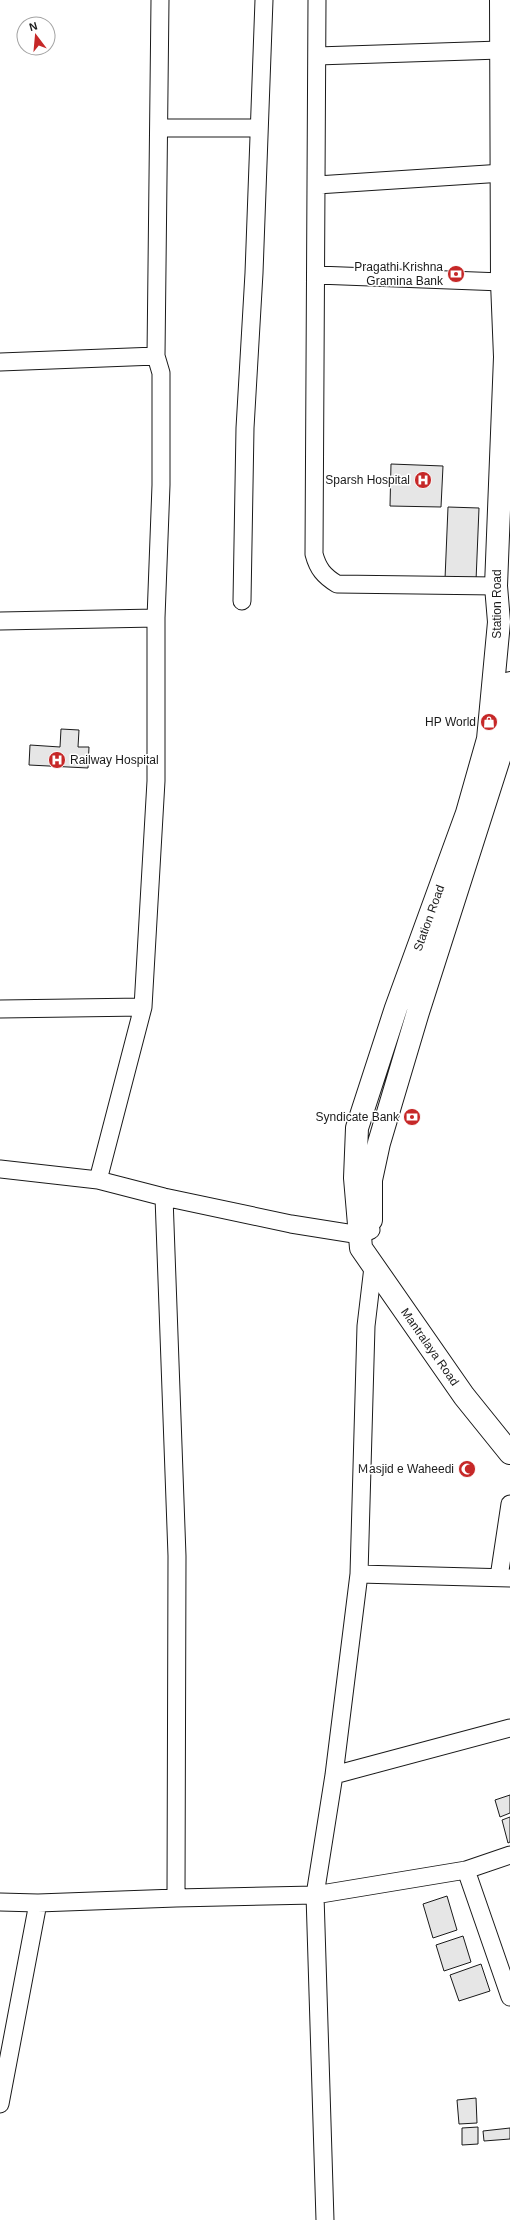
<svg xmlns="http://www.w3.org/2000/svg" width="510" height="2220" viewBox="0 0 510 2220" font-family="Helvetica,'Noto Sans SC',sans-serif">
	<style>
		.building { fill: #e6e6e6; stroke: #1a1a1a }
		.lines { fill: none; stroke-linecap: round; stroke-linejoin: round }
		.minor-casing { stroke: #1a1a1a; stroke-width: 19 }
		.highway-casing { stroke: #1a1a1a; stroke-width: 24 }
		.minor { stroke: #fff; stroke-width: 17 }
		.highway { stroke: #fff; stroke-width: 22 }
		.labels { text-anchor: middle; stroke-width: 3; stroke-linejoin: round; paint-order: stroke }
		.poi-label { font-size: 12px; fill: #1a1a1a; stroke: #fff; text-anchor: end }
		.street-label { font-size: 12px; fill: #1a1a1a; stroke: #fff }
	</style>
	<rect width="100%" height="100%" fill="#fff"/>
	<path class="building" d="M 391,464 L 443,466 L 441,507 L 390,506 Z
		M 448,507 L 479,508 L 476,581 L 445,579 Z
		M 61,729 L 79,730 L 78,747 L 89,747 L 88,768 L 29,765 L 30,745 L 60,747 Z
		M 510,1795 L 510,1813 L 500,1817 L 495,1800 Z
		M 510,1817 L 510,1842 L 508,1843 L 502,1820 Z
		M 447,1896 L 457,1930 L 433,1938 L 423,1904 Z
		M 463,1936 L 471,1962 L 444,1971 L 436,1945 Z
		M 481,1964 L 490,1991 L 459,2001 L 450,1975 Z
		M 476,2098 L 477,2123 L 459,2124 L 457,2100 Z
		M 478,2127 L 478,2144 L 462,2145 L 462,2128 Z
		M 510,2128 L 510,2139 L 484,2141 L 483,2131 Z"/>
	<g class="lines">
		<g class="minor-casing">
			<path id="minor" d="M 317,0 L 314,554 C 318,569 324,576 337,584 L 496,586
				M 317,56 L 500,50
				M 160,128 L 259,128
				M 317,185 L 503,173
				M 317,275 L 502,282
				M 0,362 L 156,356
				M 242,601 L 245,428 L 254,273 L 264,0
				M 0,621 L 156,618
				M 0,1009 L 143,1007
				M 0,1169 L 98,1180 L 164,1197 L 291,1224 L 360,1235 L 371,1230
				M 98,1180 L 143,1007 L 156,781 L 156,618 L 161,485 L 161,373 L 156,356 L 160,0
				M 164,1197 L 177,1556 L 176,1898 L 315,1895 L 466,1870 L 510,1997
				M 359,1574 L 510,1578
				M 499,1577 L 510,1504
				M 334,1775 L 510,1728
				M 466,1870 L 510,1855
				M 0,1902 L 38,1903
				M 0,2104 L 38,1903 L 176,1898
				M 325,2220 L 315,1895 L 334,1775 L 359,1574 L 366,1326 L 373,1267"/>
		</g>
		<g class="highway-casing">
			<path id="highway" d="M 501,0 L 502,282 L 505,357 L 496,586 L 499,622 L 488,739 L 467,813 L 396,1008 L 357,1128 L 355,1178 L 361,1248 L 464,1396 L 510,1453
				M 371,1220 L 371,1180 L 379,1143 L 418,1012 L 505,740 L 510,683"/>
		</g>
		<use href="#minor" class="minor"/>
		<use href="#highway" class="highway"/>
	</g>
	<defs>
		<g id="bank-disc" transform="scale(0.9)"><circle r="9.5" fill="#c62828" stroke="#fff"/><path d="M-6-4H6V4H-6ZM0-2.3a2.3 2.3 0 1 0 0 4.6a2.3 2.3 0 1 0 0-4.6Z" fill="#fff"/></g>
		<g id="hospital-disc" transform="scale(0.9)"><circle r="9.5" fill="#c62828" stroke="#fff"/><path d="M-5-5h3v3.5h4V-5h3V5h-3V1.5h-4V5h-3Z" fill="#fff"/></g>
		<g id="shop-disc" transform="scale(0.9)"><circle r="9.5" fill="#c62828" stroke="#fff"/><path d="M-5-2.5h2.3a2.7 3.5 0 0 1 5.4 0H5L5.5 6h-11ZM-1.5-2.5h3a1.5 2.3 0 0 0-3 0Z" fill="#fff"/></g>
		<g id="mosque-disc" transform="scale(0.9)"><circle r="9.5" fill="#c62828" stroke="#fff"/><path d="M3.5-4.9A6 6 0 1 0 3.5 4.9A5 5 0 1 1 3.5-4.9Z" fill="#fff"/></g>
	</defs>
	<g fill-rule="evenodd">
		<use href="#bank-disc" x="456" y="274"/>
		<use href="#hospital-disc" x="423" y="480"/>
		<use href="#shop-disc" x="489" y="722"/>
		<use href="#hospital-disc" x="57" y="760"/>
		<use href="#bank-disc" x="412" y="1117"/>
		<use href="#mosque-disc" x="467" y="1469"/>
	</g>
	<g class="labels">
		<g class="poi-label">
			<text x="443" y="271">Pragathi Krishna<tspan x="443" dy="14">Gramina Bank</tspan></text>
			<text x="410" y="484">Sparsh Hospital</text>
			<text x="476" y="726">HP World</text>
			<text x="70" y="764" text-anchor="start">Railway Hospital</text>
			<text x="399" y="1121">Syndicate Bank</text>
			<text x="454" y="1473">Ｍasjid e Waheedi</text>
		</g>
		<g class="street-label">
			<text transform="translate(497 604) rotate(-90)" y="4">Station Road</text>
			<text transform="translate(429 918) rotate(-70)" y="4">Station Road</text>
			<text transform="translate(430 1347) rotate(55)" y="4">Mantralaya Road</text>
		</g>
	</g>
	<g transform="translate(36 36) rotate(344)"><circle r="19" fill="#ffffff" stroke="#a3a3a3"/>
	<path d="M0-3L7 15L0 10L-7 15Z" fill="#c62828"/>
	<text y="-6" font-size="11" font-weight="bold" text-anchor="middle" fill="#1a1a1a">N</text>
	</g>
</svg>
